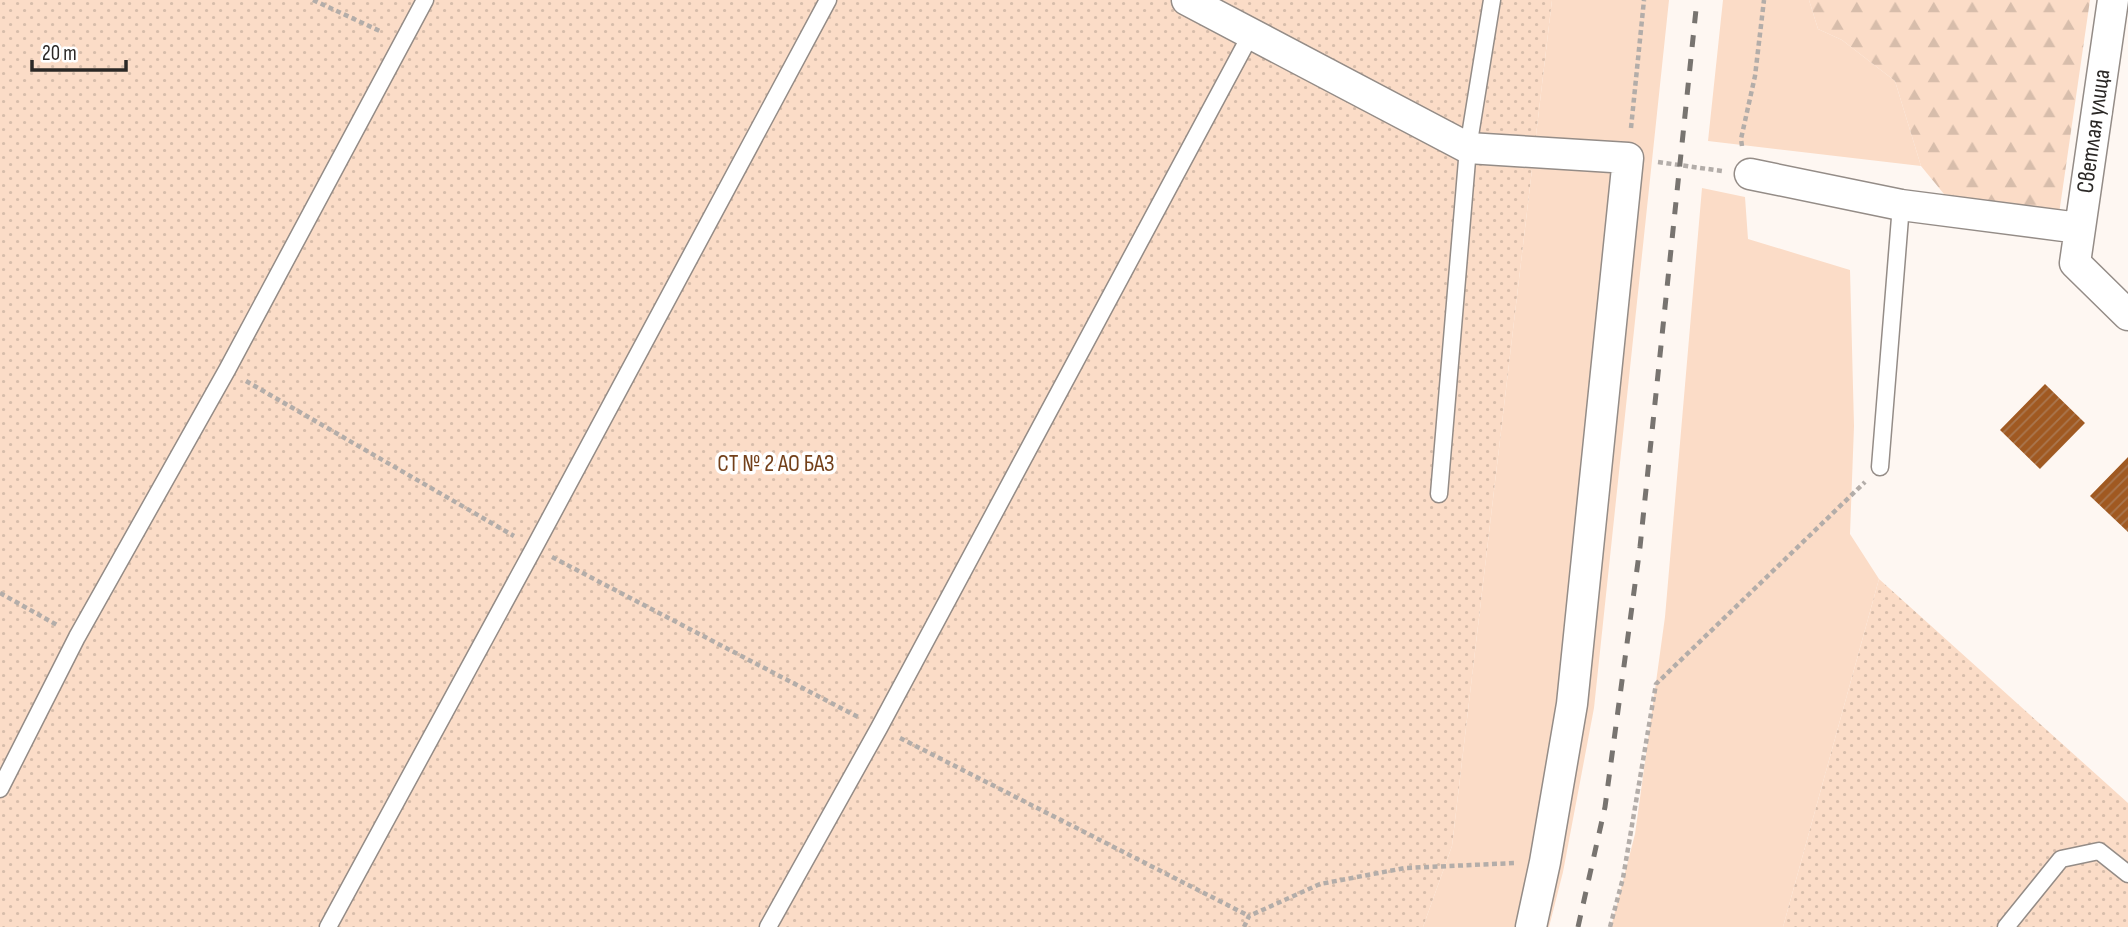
<svg xmlns="http://www.w3.org/2000/svg" width="2128" height="927" viewBox="0 0 2128 927" font-family="'Sofia Sans Condensed',sans-serif">
	<style>
		.green { fill: #fbdcc7 }
		.forest { fill: url(#forest-firs) }
		.garden { fill: url(#garden-dots) }
		.building { fill: url(#building-hatch) }
		.lines { fill: none; stroke-linecap: round; stroke-linejoin: round }
		.service-casing { stroke: #948c87; stroke-width: 19 }
		.minor-casing { stroke: #948c87; stroke-width: 33 }
		.path { stroke: #b3ada9; stroke-width: 4.5; stroke-dasharray: 5 3.5; stroke-linecap: butt }
		.service { stroke: #fff; stroke-width: 16 }
		.minor { stroke: #fff; stroke-width: 30 }
		.rail { stroke: #787470; stroke-width: 5; stroke-dasharray: 12 12; stroke-linecap: butt }
		.labels { text-anchor: middle; stroke-width: 7; stroke-linejoin: round; paint-order: stroke }
		.street-label { font-size: 24px; fill: #2b2826; stroke: #fff }
		.park-label { font-size: 24px; fill: #73401a; stroke: #fff }
	</style>
	<defs>
		<pattern id="forest-firs" width="22" height="20" patternUnits="userSpaceOnUse" patternTransform="scale(1.75)"><rect width="22" height="20" fill="#fbdcc7"/><path d="M5 1l3.5 6h-7zM16 11l3.5 6h-7z" fill="#d7bdab"/></pattern>
		<pattern id="garden-dots" width="8" height="8" patternUnits="userSpaceOnUse" patternTransform="scale(1.75)"><rect width="8" height="8" fill="#fbdcc7"/><path d="M2 2h.1M6 6h.1" fill="none" stroke="#d7bdab" stroke-width="1.8" stroke-linecap="round"/></pattern>
		<pattern id="building-hatch" width="6" height="6" patternUnits="userSpaceOnUse" patternTransform="scale(1.75)"><rect width="6" height="6" fill="#a05921"/><path d="M-1 1l2-2M0 6l6-6M5 7l2-2" fill="none" stroke="#a97750"/></pattern>
	</defs>
	<rect width="100%" height="100%" fill="#fef7f2"/>
	<path class="green" d="M 1552,0 L 1669,0 L 1594,708 L 1563,872 L 1549,927 L 1423,927 L 1452,846 Z
		M 1723,0 L 1809,0 L 1818,29 L 1842,40 L 1895,81 L 1921,166 L 1708,141 Z
		M 1702,188 L 1745,197 L 1748,239 L 1850,270 L 1854,426 L 1850,534 L 1879,579 L 1783,927 L 1611,927 L 1635,834 L 1665,617 Z"/>
	<path class="forest" d="M 1809,0 L 2090,0 L 2059,214 L 1944,194 L 1921,166 L 1895,81 L 1842,40 L 1818,29 Z"/>
	<path class="garden" d="M 0,0 L 1552,0 L 1452,846 L 1423,927 L 0,927 Z
		M 1879,579 L 2128,803 L 2128,927 L 1783,927 Z"/>
	<path class="building" d="M 2045,384 L 2085,423 L 2040,469 L 2000,430 Z
		M 2128,457 L 2128,532 L 2090,496 Z"/>
	<g class="lines">
		<g class="service-casing">
			<path id="service" d="M 1880,467 L 1901,205
				M 1439,494 L 1468,148 L 1492,0
				M 0,789 L 77,637 L 227,370 L 425,0
				M 328,927 L 534,548 L 828,0
				M 768,927 L 879,728 L 1251,34
				M 2006,927 L 2061,859 L 2099,851 L 2128,874"/>
		</g>
		<g class="minor-casing">
			<path id="minor" d="M 1187,0 L 1468,148 L 1628,158 L 1572,704 L 1545,862 L 1531,927
				M 2113,0 L 2075,263 L 2128,315
				M 1750,174 L 1901,205 L 2079,228"/>
		</g>
		<path class="path" d="M 313,0 L 382,32
			M 1631,128 L 1644,0
			M 1742,146 L 1741,139 L 1755,76 L 1764,0
			M 1658,162 L 1722,171
			M 246,381 L 514,536
			M 552,557 L 858,717
			M 0,593 L 57,625
			M 900,738 L 1249,916
			M 1244,927 L 1249,916 L 1320,884 L 1405,868 L 1516,863
			M 1610,927 L 1623,878 L 1656,684 L 1865,482"/>
		<use href="#service" class="service"/>
		<use href="#minor" class="minor"/>
		<path class="rail" d="M 1578,927 L 1605,807 L 1640,547 L 1697,0"/>
	</g>
	<g class="labels">
		<g class="street-label">
			<text transform="translate(2093 131) rotate(-82)" y="8">Светлая улица</text>
		</g>
		<g class="park-label">
			<text x="776" y="471">СТ № 2 АО БАЗ</text>
		</g>
	</g>
	<path d="M32 60v10h94v-10" fill="none" stroke="#2b2826" stroke-width="3.5"/>
	<text x="42" y="60" font-size="21" fill="#2b2826" stroke="#ffffff" stroke-width="5" paint-order="stroke">20 m</text>
</svg>
